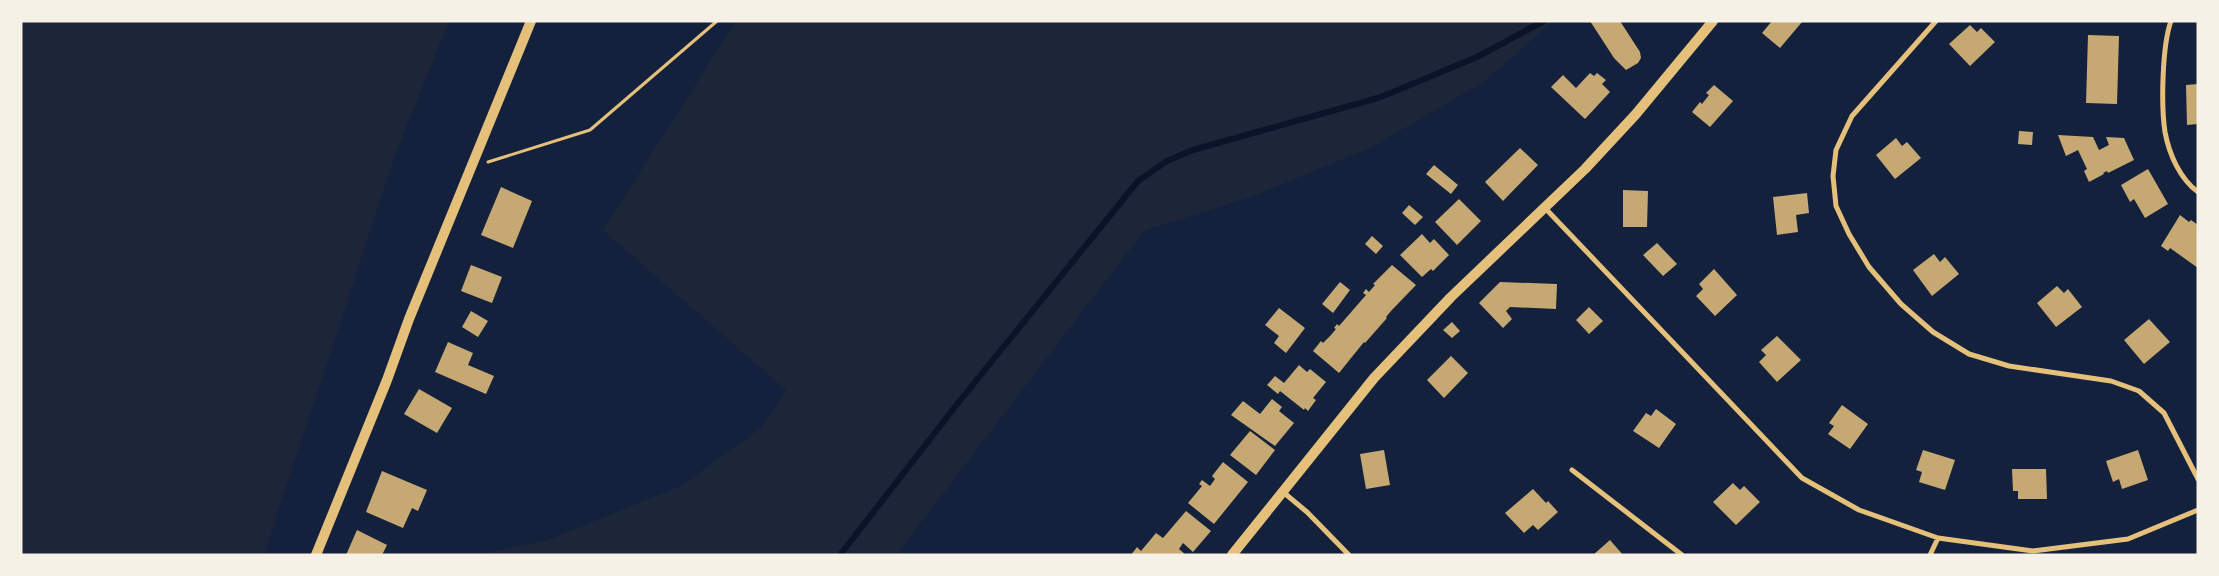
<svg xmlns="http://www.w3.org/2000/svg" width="2219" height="576" viewBox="0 0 2219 576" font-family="Karla,sans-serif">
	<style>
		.green { fill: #1d2539 }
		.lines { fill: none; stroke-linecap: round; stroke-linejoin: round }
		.stream { stroke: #0b132b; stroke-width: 6 }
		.building { fill: #c6a872 }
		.path { stroke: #e5c07b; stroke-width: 3 }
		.minor { stroke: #e5c07b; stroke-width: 5 }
		.secondary { stroke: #e5c07b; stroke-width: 10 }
	</style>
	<rect width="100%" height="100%" fill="#14213d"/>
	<path class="green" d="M 21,21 L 449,21 L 395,155 L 264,555 L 21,555 Z
		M 736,21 L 1553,21 L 1485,81 L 1370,148 L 1253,196 L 1144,231 L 896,555 L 478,555 L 548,540 L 681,486 L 761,428 L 786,390 L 603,230 Z"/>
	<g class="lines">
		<path class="stream" d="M 840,555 L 958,403 L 1138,181 L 1167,161 L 1193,150 L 1381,97 L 1477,57 L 1544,21"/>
	</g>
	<path class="building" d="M 1590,21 L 1620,21 L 1640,52 L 1641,58 L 1638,63 L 1626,70 L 1614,58 Z
		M 1772,21 L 1801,21 L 1802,22 L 1780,48 L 1762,33 Z
		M 1970,25 L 1977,32 L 1981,28 L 1995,42 L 1970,66 L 1949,44 Z
		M 2088,35 L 2119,36 L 2117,104 L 2086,103 Z
		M 1590,73 L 1594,76 L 1597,73 L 1606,80 L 1602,84 L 1610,92 L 1585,119 L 1551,87 L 1563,75 L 1576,88 Z
		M 2198,84 L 2198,124 L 2187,125 L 2186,85 Z
		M 1714,85 L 1733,101 L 1710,127 L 1692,112 L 1700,102 L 1702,104 L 1709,95 L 1706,93 Z
		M 2019,131 L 2033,132 L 2032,145 L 2018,144 Z
		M 2058,135 L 2093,137 L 2099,150 L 2109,145 L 2106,137 L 2124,138 L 2134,160 L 2108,173 L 2107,171 L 2103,173 L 2104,174 L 2089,182 L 2084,171 L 2087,169 L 2078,150 L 2066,156 Z
		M 1896,138 L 1902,146 L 1907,142 L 1921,158 L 1895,179 L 1876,155 Z
		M 1520,148 L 1538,165 L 1503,201 L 1485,182 Z
		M 1434,165 L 1458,185 L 1451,194 L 1426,174 Z
		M 2148,169 L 2168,204 L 2145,218 L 2134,199 L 2130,202 L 2121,185 Z
		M 501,187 L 532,201 L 513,248 L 481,235 Z
		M 1623,190 L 1648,191 L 1647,227 L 1623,227 Z
		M 1807,193 L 1809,213 L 1796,215 L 1798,232 L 1777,235 L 1773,197 Z
		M 1459,199 L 1481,221 L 1457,245 L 1435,222 Z
		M 1409,205 L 1423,217 L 1415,225 L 1402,213 Z
		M 2180,215 L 2189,222 L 2191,220 L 2198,225 L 2198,268 L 2170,248 L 2168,251 L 2161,246 Z
		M 1422,234 L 1430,243 L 1434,239 L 1449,255 L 1433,271 L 1431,269 L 1422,277 L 1400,255 Z
		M 1372,236 L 1383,246 L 1376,254 L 1365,244 Z
		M 1657,243 L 1677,264 L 1663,276 L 1643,255 Z
		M 1934,254 L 1940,262 L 1945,257 L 1959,274 L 1932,296 L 1913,270 Z
		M 471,265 L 502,277 L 492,303 L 461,291 Z
		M 1392,265 L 1416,285 L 1391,311 L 1386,317 L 1387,318 L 1365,343 L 1364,342 L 1339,373 L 1313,351 L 1321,341 L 1323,343 L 1331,335 L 1336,329 L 1334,328 L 1337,324 L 1339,326 L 1366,295 L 1363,293 L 1366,289 L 1369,292 L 1375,285 L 1373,284 Z
		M 1714,269 L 1737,295 L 1715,316 L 1696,296 L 1703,289 L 1699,284 Z
		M 1340,282 L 1350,290 L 1333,313 L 1322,304 Z
		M 1500,282 L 1557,284 L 1556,309 L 1510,307 L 1506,311 L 1512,319 L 1503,328 L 1479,303 Z
		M 2057,286 L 2064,293 L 2068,289 L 2082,307 L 2056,327 L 2037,303 Z
		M 1589,307 L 1603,321 L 1589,334 L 1576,320 Z
		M 1279,308 L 1305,328 L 1286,353 L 1274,343 L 1279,336 L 1265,325 Z
		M 471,311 L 488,321 L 478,337 L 462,327 Z
		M 2149,319 L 2170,342 L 2144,364 L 2124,340 Z
		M 1452,322 L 1460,331 L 1452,338 L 1443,330 Z
		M 1777,336 L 1801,360 L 1777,382 L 1759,362 L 1766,355 L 1761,350 Z
		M 448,342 L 473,353 L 468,365 L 494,376 L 486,394 L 435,372 Z
		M 1451,356 L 1468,373 L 1444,398 L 1427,380 Z
		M 1299,365 L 1307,372 L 1310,369 L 1326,382 L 1313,398 L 1316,400 L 1308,411 L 1305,408 L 1304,410 L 1280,391 L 1278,394 L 1267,385 L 1275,376 L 1284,383 Z
		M 419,389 L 452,408 L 437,433 L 404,414 Z
		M 1272,399 L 1282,407 L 1279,411 L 1294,423 L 1275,446 L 1231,415 L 1243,401 L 1260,414 Z
		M 1842,405 L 1868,424 L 1850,449 L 1828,434 L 1834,426 L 1829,423 Z
		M 1656,409 L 1676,424 L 1659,448 L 1633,431 L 1646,413 L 1651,416 Z
		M 1250,431 L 1275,450 L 1256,475 L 1230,455 Z
		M 1384,450 L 1390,485 L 1366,489 L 1360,454 Z
		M 1923,450 L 1955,460 L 1945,490 L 1919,482 L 1922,472 L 1916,470 Z
		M 2138,450 L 2148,480 L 2122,489 L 2119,479 L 2113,482 L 2106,461 Z
		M 1223,462 L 1248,482 L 1214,524 L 1188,503 L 1202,486 L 1199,484 L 1202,480 L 1210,486 L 1215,479 L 1212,476 Z
		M 2012,469 L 2046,469 L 2047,499 L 2018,499 L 2018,491 L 2013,491 Z
		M 382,471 L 427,490 L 418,511 L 412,508 L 403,528 L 366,512 Z
		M 1733,483 L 1740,490 L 1744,486 L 1760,502 L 1736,525 L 1713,502 Z
		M 1533,489 L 1546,503 L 1548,501 L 1558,512 L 1538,530 L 1533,525 L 1524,533 L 1505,513 Z
		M 1186,511 L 1211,531 L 1193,552 L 1183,543 L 1179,549 L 1186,555 L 1131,555 L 1137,547 L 1141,551 L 1156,533 L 1163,538 Z
		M 357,530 L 387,545 L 382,555 L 346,555 Z
		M 1610,540 L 1623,555 L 1593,555 Z"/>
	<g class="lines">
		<path class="path" d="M 488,162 L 590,130 L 717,21"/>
		<path class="minor" d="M 1936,21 L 1852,116 L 1836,150 L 1833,176 L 1836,206 L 1849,234 L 1869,267 L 1901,304 L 1933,332 L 1969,354 L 2009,366 L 2111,381 L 2139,391 L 2164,413 L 2198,479
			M 2171,21 C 2162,46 2161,106 2165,132 C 2169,154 2180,179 2198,192
			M 1545,208 L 1802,478 L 1859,510 L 1938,538 L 2033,551 L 2128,539 L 2198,510
			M 1572,470 L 1682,555
			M 1283,492 L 1307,512 L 1349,555
			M 1930,555 L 1938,538"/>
		<path class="secondary" d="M 316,555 L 387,380 L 409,319 L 531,21
			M 1232,555 L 1374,378 L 1451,297 L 1585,169 L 1636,114 L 1713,21"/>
	</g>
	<rect width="2219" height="576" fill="none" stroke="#f6f1e7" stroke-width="45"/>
</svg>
